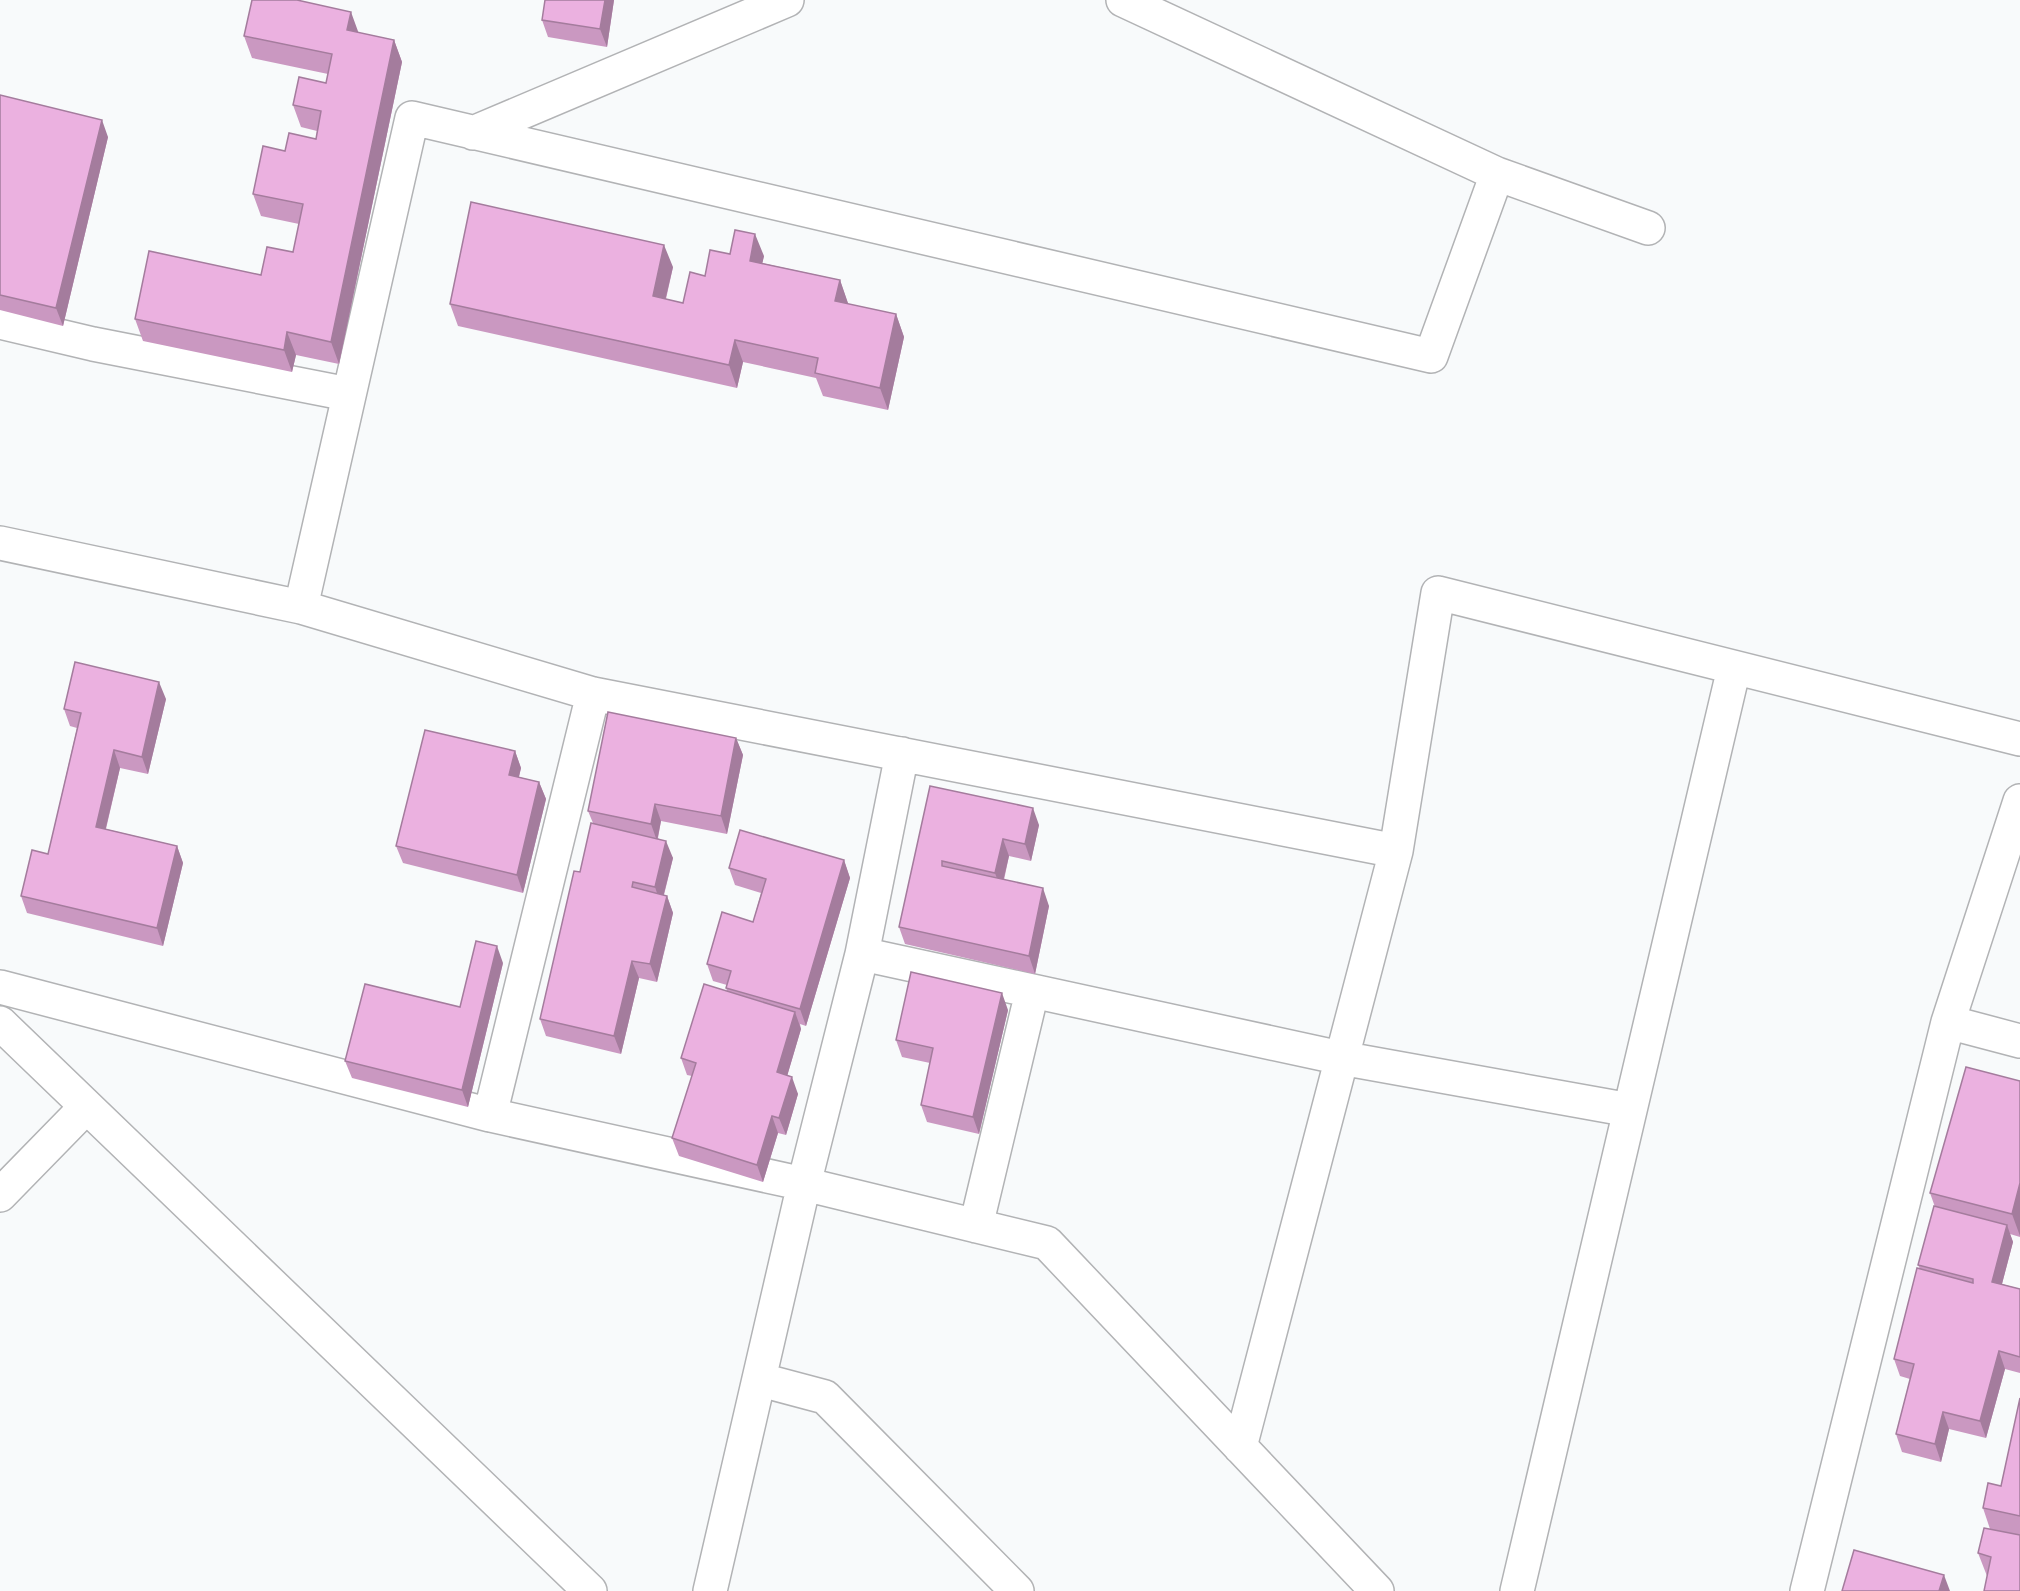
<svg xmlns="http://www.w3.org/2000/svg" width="2020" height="1591" viewBox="0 0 2020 1591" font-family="'Archivo Narrow',sans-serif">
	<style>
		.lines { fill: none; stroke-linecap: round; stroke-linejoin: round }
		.street-casing { stroke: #b2b3b5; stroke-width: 36 }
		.secondary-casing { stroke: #b2b3b5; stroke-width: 36 }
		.street { stroke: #fff; stroke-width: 33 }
		.secondary { stroke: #fff; stroke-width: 33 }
		.wall { fill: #ca98c1 }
		.shaded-wall { fill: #a47c9d }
		.building { fill: #ebb1e0; stroke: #a47c9d; stroke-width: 1.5 }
	</style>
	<rect width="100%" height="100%" fill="#f8fafb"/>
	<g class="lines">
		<g class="street-casing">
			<path id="street" d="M 1123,0 L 1497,174 L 1648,228
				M 473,133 L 787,0
				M 0,322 L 93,344 L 348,394
				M 0,543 L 301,607 L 593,694 L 1396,851
				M 301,607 L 412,118 L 1431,356 L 1497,174
				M 862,954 L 1341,1058 L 1630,1110
				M 0,987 L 490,1115 L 804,1184 L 1047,1243 L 1377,1591
				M 1948,1022 L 2020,1041
				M 490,1115 L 593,694
				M 0,1195 L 86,1107
				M 976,1226 L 1032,992
				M 761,1380 L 825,1397 L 1017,1591
				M 1240,1447 L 1396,851 L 1438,593 L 2020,739
				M 710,1591 L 804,1184 L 862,954 L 902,754
				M 1517,1591 L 1734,668
				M 1807,1591 L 1948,1022 L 2020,801"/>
		</g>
		<g class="secondary-casing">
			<path id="secondary" d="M 0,1023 L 590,1591"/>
		</g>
		<use href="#street" class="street"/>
		<use href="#secondary" class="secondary"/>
	</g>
	<path class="wall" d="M 614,0 L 607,47 L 548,37 L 542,20 Z
		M 358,33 L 394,40 L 402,62 L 339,364 L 296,355 L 292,372 L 143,341 L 135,319 L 261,275 L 293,252 L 299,224 L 261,216 L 253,194 L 285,151 L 316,139 L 317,131 L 301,127 L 293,105 L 326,83 L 328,74 L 252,58 L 244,36 Z
		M 0,95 L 108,137 L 63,326 L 0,310 Z
		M 730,254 L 764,256 L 762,263 L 840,280 L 848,304 L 896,314 L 904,337 L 888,410 L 823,396 L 816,378 L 743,362 L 737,388 L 458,326 L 450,304 L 673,267 L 666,299 L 683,303 L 705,276 Z
		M 166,699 L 148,774 L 120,768 L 106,829 L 177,846 L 183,863 L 163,946 L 27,913 L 21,896 L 48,854 L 77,728 L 70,726 L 64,709 Z
		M 736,738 L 743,755 L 727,834 L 661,821 L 658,838 L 673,858 L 664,895 L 667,896 L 673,913 L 657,982 L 639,978 L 621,1054 L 546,1036 L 540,1019 L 593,823 L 588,811 Z
		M 515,751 L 521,768 L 519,777 L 539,782 L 546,799 L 523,893 L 403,863 L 396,846 Z
		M 930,786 L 1039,825 L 1031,861 L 1009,856 L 1004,880 L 1049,906 L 1035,974 L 905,944 L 899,927 Z
		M 844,860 L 850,878 L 806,1026 L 800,1024 L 801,1029 L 787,1076 L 798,1094 L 786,1135 L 778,1133 L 763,1182 L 679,1156 L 672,1138 L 692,1076 L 687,1075 L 681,1058 L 727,991 L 726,988 L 727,985 L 713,981 L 707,964 L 753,922 L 761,893 L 735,885 L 729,868 Z
		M 503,963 L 468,1107 L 352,1078 L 345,1061 L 460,1007 Z
		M 1008,1010 L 979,1134 L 927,1122 L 921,1105 L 930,1063 L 902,1057 L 896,1040 Z
		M 2020,1081 L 2020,1237 L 2010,1234 L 2013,1242 L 2002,1284 L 2020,1289 L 2020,1373 L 2005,1369 L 1986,1438 L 1949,1429 L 1941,1462 L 1902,1452 L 1896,1434 L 1910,1379 L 1900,1376 L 1894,1359 L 1920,1269 L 1918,1265 L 1935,1207 L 1930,1193 Z
		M 2020,1398 L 2020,1591 L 1987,1576 L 1978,1553 L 1990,1529 L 1983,1508 L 2001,1486 Z"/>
	<path class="shaded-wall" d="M 605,0 L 614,0 L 607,47 L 600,29 Z
		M 351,12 L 359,34 L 347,30 Z
		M 394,40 L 402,62 L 339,364 L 331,342 Z
		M 102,120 L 108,137 L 63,326 L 56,308 Z
		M 755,234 L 764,256 L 758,283 L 750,261 Z
		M 664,245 L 673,267 L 661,318 L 653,296 Z
		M 840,280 L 848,303 L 843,323 L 835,301 Z
		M 896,314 L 904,337 L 888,410 L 880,388 Z
		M 287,332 L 296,355 L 292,372 L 284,350 Z
		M 735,340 L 743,362 L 737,388 L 729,365 Z
		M 159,682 L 166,699 L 148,774 L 142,757 Z
		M 736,738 L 743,755 L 727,834 L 721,816 Z
		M 114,750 L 120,768 L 102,844 L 96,827 Z
		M 515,751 L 521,768 L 515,792 L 509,775 Z
		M 539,782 L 546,799 L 523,893 L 517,875 Z
		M 655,804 L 661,821 L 657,841 L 651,824 Z
		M 1033,808 L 1039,825 L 1031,861 L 1025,844 Z
		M 1003,839 L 1009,856 L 1001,890 L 995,873 Z
		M 666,841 L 673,858 L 661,905 L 655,887 Z
		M 177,846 L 183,863 L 163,946 L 157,928 Z
		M 844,860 L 850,878 L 806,1026 L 800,1009 Z
		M 1043,888 L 1049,906 L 1035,974 L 1029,956 Z
		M 667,896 L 673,913 L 657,982 L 650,964 Z
		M 497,946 L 503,963 L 468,1107 L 462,1090 Z
		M 632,961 L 639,978 L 621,1054 L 614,1036 Z
		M 1002,993 L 1008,1010 L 979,1134 L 973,1117 Z
		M 795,1012 L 801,1029 L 783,1090 L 777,1072 Z
		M 792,1077 L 798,1094 L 786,1135 L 779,1118 Z
		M 772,1116 L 778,1133 L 763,1182 L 757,1165 Z
		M 2020,1183 L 2020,1236 L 2012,1214 Z
		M 2007,1225 L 2013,1242 L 1998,1299 L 1992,1282 Z
		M 1999,1351 L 2005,1369 L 1986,1438 L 1980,1421 Z
		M 1943,1412 L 1949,1429 L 1941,1462 L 1935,1444 Z
		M 1944,1575 L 1950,1591 L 1939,1591 Z"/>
	<path class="building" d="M 252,0 L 297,0 L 351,12 L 347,30 L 394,40 L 331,342 L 287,332 L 284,350 L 135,319 L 149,251 L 261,275 L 267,247 L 293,252 L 303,204 L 253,194 L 263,146 L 285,151 L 289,133 L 316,139 L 321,111 L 293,105 L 299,77 L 326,83 L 332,54 L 244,36 Z
		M 545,0 L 605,0 L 600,29 L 542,20 Z
		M 0,95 L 102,120 L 56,308 L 0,295 Z
		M 471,202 L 664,245 L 653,296 L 683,303 L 690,272 L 705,276 L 710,250 L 730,254 L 735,230 L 755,234 L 750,261 L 840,280 L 835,301 L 896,314 L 880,388 L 815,373 L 818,358 L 735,340 L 729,365 L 450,304 Z
		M 75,662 L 159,682 L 142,757 L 114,750 L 96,827 L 177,846 L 157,928 L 21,896 L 32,850 L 48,854 L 81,713 L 64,709 Z
		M 608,712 L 736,738 L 721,816 L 655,804 L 651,824 L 588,811 Z
		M 425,730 L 515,751 L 509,775 L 539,782 L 517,875 L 396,846 Z
		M 930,786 L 1033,808 L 1025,844 L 1003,839 L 995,873 L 942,861 L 942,866 L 1043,888 L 1029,956 L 899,927 Z
		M 591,823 L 666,841 L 655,887 L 633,882 L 632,887 L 667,896 L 650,964 L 632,961 L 614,1036 L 540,1019 L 574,871 L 580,872 Z
		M 740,830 L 844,860 L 800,1009 L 726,988 L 731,971 L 707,964 L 722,912 L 753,922 L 766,879 L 729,868 Z
		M 476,941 L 497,946 L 462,1090 L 345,1061 L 365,984 L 460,1007 Z
		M 911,972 L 1002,993 L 973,1117 L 921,1105 L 933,1048 L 896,1040 Z
		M 704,984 L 795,1012 L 777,1072 L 792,1077 L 779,1118 L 772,1116 L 757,1165 L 672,1138 L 696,1063 L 681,1058 Z
		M 1966,1067 L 2020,1081 L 2020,1183 L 2012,1214 L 1930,1193 Z
		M 1934,1206 L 2007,1225 L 1992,1282 L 2020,1289 L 2020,1357 L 1999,1351 L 1980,1421 L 1943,1412 L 1935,1444 L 1896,1434 L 1914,1364 L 1894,1359 L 1917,1268 L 1973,1283 L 1973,1279 L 1918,1265 Z
		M 2020,1398 L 2020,1516 L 1983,1508 L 1988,1483 L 2001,1486 Z
		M 1984,1528 L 2020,1535 L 2020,1591 L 1984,1591 L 1991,1557 L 1978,1553 Z
		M 1854,1550 L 1944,1575 L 1939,1591 L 1842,1591 Z"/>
</svg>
